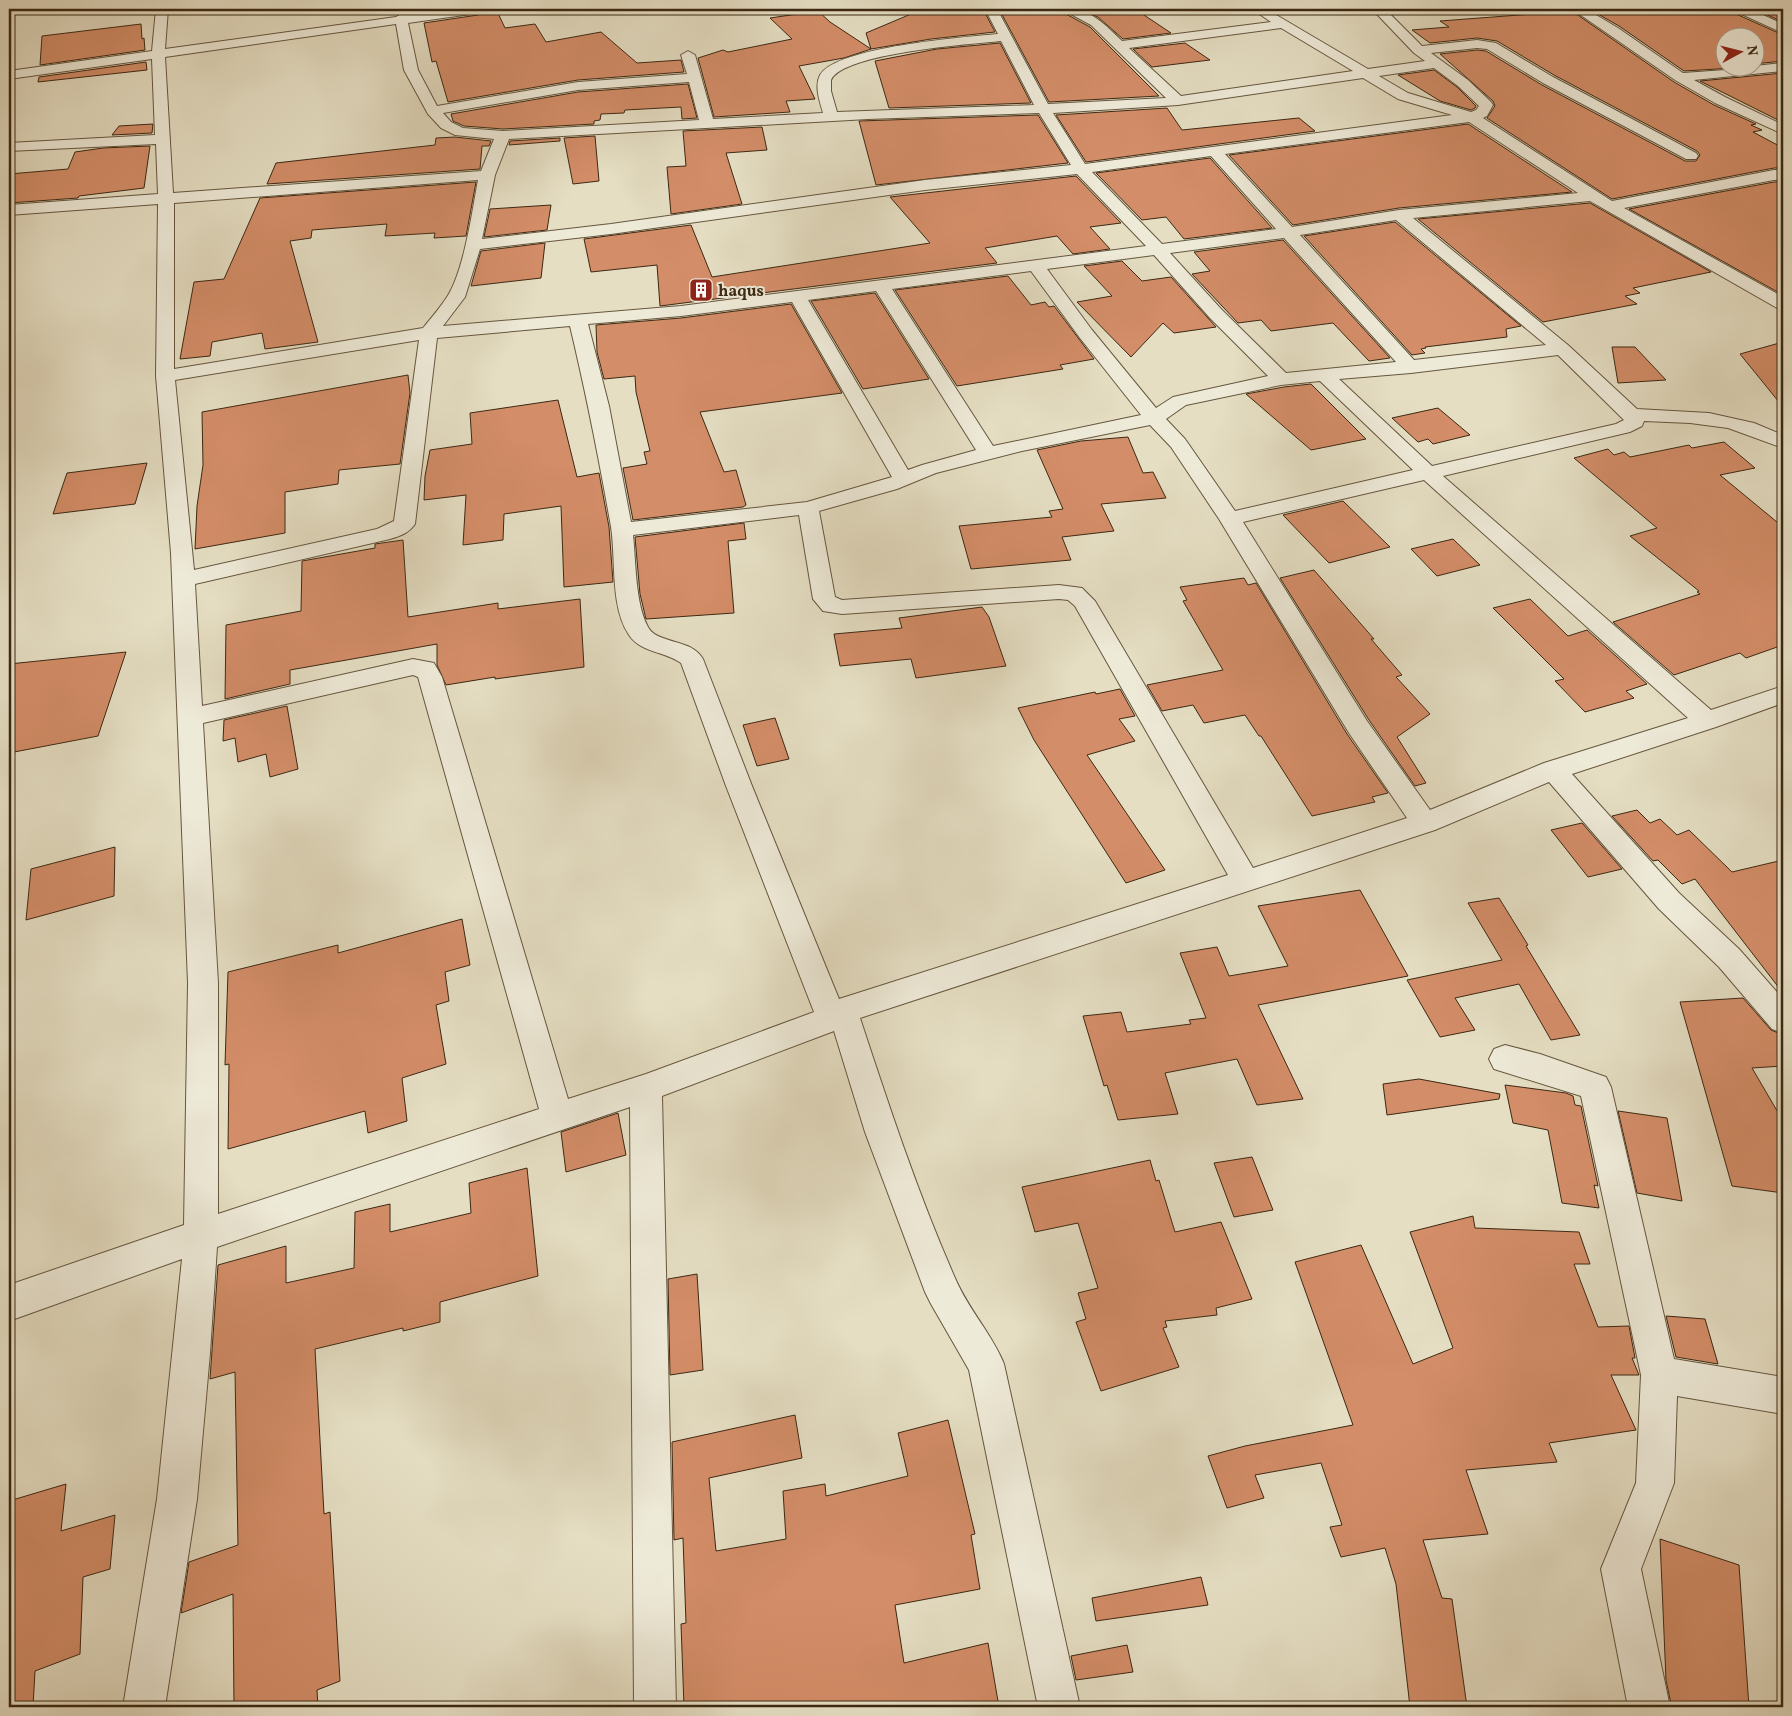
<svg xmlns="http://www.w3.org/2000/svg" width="1792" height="1716" viewBox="0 0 1792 1716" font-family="Vollkorn,serif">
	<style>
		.building { fill: #d38d68; stroke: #3c2812 }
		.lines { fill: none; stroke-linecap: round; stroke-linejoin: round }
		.minor-casing { stroke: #66563e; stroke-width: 2 }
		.minor { fill: #eeead8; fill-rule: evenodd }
		.labels { text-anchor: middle; stroke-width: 4; stroke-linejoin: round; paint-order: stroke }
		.far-poi-label { font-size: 16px; font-weight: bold; fill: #3c2812; stroke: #eeead8; text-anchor: start }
	</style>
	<rect width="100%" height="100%" fill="#e5dec3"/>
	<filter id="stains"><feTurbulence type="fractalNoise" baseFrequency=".004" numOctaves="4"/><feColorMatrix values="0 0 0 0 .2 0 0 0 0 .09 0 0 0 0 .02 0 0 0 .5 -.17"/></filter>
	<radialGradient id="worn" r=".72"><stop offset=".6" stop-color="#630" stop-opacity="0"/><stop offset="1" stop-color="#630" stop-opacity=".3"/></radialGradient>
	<path class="building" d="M 486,9 L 496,9 L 505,28 L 535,24 L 546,42 L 601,32 L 637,63 L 681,60 L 684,72 L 578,80 L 448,102 L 436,61 L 432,62 L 424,23 L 478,15 Z
		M 947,9 L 983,9 L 995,32 L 931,39 L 871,49 L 866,33 L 911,14 L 948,11 Z
		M 999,9 L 1063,9 L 1066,14 L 1090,27 L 1159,96 L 1049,102 Z
		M 1079,9 L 1135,9 L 1171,33 L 1123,39 L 1098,17 Z
		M 1607,9 L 1733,9 L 1736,14 L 1783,35 L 1783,61 L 1754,64 L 1754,38 L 1724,38 L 1724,68 L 1734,68 L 1684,71 L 1619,26 L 1591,10 Z
		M 1754,9 L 1783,9 L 1783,22 Z
		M 818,11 L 830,22 L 871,49 L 844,58 L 799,66 L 815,99 L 786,101 L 790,112 L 714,117 L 698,58 L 723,50 L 728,52 L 792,39 L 770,18 Z
		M 1572,11 L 1674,82 L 1714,105 L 1756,124 L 1751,125 L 1762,130 L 1753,132 L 1783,148 L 1783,168 L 1774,168 L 1612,199 L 1487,118 L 1495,106 L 1493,101 L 1440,54 L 1477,50 L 1486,51 L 1542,85 L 1685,161 L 1696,161 L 1700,155 L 1697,151 L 1554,75 L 1497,41 L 1477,38 L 1430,43 L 1412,30 L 1449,27 L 1440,21 Z
		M 141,24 L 142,39 L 144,38 L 145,50 L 40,65 L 42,36 Z
		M 1000,43 L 1031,103 L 889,108 L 875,61 L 937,49 Z
		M 1185,43 L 1210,60 L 1152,67 L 1133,49 Z
		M 146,62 L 147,70 L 38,82 L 39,77 Z
		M 1434,70 L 1457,87 L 1476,106 L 1475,108 L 1471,110 L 1440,101 L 1398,75 Z
		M 1783,73 L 1783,120 L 1778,120 L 1700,81 Z
		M 688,84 L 697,118 L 682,119 L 681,107 L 625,110 L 624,113 L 601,114 L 600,120 L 594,121 L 594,124 L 503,129 L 464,126 L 453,121 L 451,114 L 578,92 Z
		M 1167,108 L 1182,130 L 1299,118 L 1315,131 L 1086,162 L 1056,115 Z
		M 1038,115 L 1068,163 L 876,185 L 859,121 Z
		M 153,124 L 152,133 L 112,135 L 119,126 Z
		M 1468,124 L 1572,192 L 1399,208 L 1293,225 L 1229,155 Z
		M 762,127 L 767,150 L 726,153 L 742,204 L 671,214 L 667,167 L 686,166 L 683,131 Z
		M 595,136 L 599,181 L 573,184 L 564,138 Z
		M 455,137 L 491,141 L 489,146 L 482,146 L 480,169 L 267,184 L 276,163 L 435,145 L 436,138 Z
		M 560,138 L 560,141 L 509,145 L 510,141 Z
		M 150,146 L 144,188 L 79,196 L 78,198 L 9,203 L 9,174 L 68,169 L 75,152 L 103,148 Z
		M 1210,158 L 1272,228 L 1184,239 L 1166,217 L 1142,220 L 1096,173 Z
		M 1076,176 L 1121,223 L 1090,227 L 1110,249 L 1073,254 L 1057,236 L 985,248 L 997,263 L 660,306 L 657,265 L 591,272 L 584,239 L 691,225 L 712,277 L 930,243 L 890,197 Z
		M 476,182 L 466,236 L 434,238 L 435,233 L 385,236 L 387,224 L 312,230 L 311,238 L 290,241 L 318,342 L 265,349 L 262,333 L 212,342 L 210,356 L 180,359 L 194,282 L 224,279 L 260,198 Z
		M 1774,182 L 1783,182 L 1783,295 L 1629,209 Z
		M 1590,203 L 1711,272 L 1633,288 L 1640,293 L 1625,296 L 1637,304 L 1543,322 L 1418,219 Z
		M 551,205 L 547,230 L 484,237 L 490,209 Z
		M 1395,222 L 1521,326 L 1506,329 L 1507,337 L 1425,347 L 1426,348 L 1421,349 L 1425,353 L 1412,355 L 1304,236 Z
		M 1283,240 L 1390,358 L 1369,361 L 1333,323 L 1271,331 L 1261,320 L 1238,323 L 1192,274 L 1210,271 L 1194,252 Z
		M 545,243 L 541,278 L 471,286 L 481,251 Z
		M 1122,261 L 1142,281 L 1171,277 L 1216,327 L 1174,333 L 1163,323 L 1131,357 L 1077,302 L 1112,296 L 1084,266 Z
		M 1008,276 L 1031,305 L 1045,302 L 1049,307 L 1054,306 L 1094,359 L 1060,365 L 1063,369 L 957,386 L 895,290 Z
		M 875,293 L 929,379 L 863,389 L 811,301 Z
		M 791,304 L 842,393 L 700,412 L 724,472 L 736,470 L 746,505 L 743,507 L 633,520 L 623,468 L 647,464 L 644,452 L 650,451 L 636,392 L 635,376 L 604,379 L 597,352 L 596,325 L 681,318 Z
		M 1783,342 L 1783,407 L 1740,354 Z
		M 1612,347 L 1635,347 L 1666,380 L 1618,383 Z
		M 408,375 L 410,393 L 400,464 L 339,470 L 338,484 L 285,492 L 285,533 L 195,549 L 197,506 L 203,465 L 202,412 Z
		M 1311,384 L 1366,439 L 1311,450 L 1246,394 L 1284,387 Z
		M 558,400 L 577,477 L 599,473 L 609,527 L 613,582 L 564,587 L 561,506 L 504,514 L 503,540 L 463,545 L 466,495 L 424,500 L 425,476 L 430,450 L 472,444 L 470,413 Z
		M 1438,408 L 1470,435 L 1433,444 L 1428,439 L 1418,442 L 1392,418 Z
		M 1128,437 L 1143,473 L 1153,472 L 1166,498 L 1101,504 L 1114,531 L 1062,537 L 1071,560 L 971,569 L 959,526 L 1052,517 L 1049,511 L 1063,509 L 1037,450 L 1081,441 Z
		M 1724,442 L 1755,468 L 1720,475 L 1783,527 L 1783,645 L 1746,658 L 1740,653 L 1674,675 L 1613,622 L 1700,594 L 1697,592 L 1699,591 L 1630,536 L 1657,528 L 1574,458 L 1608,449 L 1614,455 L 1624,452 L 1630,457 L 1689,445 L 1692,448 Z
		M 147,463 L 135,504 L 53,514 L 67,473 Z
		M 1343,501 L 1390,547 L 1329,563 L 1283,515 Z
		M 744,523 L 746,539 L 728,541 L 734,613 L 646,619 L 640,594 L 635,537 Z
		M 1453,539 L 1480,565 L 1437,576 L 1411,549 Z
		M 403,540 L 408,617 L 498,603 L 498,609 L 580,599 L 584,667 L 495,679 L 495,677 L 446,685 L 437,665 L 437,644 L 290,670 L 290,684 L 225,699 L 226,625 L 301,611 L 302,561 L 375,548 L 375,544 Z
		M 1314,570 L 1374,639 L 1371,639 L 1402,675 L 1396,677 L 1430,714 L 1397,737 L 1426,783 L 1415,786 L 1369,720 L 1280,578 Z
		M 1244,578 L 1248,585 L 1256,583 L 1347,734 L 1388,793 L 1372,797 L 1375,802 L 1312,816 L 1261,736 L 1259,736 L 1245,715 L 1204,723 L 1193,705 L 1162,711 L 1147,685 L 1223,670 L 1183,601 L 1187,600 L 1180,587 Z
		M 1530,599 L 1568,636 L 1587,630 L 1647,684 L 1626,691 L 1634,698 L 1585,712 L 1555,681 L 1564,679 L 1493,608 Z
		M 982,607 L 989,617 L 1006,666 L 916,678 L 911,659 L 840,666 L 834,634 L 902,628 L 899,618 Z
		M 126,652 L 98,736 L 9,753 L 9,664 Z
		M 1120,689 L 1135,716 L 1119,719 L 1135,741 L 1087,755 L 1165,870 L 1126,883 L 1034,740 L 1018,708 L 1095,692 L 1096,694 Z
		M 287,706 L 298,769 L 270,777 L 266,754 L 238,762 L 235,738 L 223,741 L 224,720 Z
		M 775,718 L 789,759 L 757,766 L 743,725 Z
		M 1637,810 L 1650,823 L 1660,819 L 1677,835 L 1689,830 L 1732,872 L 1783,860 L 1783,993 L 1695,879 L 1682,884 L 1658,860 L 1653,861 L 1612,816 Z
		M 1582,823 L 1622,869 L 1588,877 L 1551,830 Z
		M 115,847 L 114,896 L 26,920 L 31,869 Z
		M 1360,890 L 1408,976 L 1258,1005 L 1303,1099 L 1257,1105 L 1237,1059 L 1165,1073 L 1178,1114 L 1118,1120 L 1107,1085 L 1104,1086 L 1083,1016 L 1121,1012 L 1127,1032 L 1191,1024 L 1189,1020 L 1206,1018 L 1180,953 L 1217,947 L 1229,976 L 1288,966 L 1258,906 Z
		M 1499,898 L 1528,945 L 1526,946 L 1580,1035 L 1551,1040 L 1519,984 L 1455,998 L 1475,1030 L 1440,1037 L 1407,980 L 1502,960 L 1468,903 Z
		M 462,919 L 470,965 L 445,972 L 449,1001 L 436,1005 L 446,1064 L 402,1078 L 407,1121 L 368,1133 L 365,1111 L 228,1149 L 229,1064 L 225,1065 L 228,972 L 338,945 L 338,953 Z
		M 1743,998 L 1771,1030 L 1783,1035 L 1783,1066 L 1752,1068 L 1783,1121 L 1783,1193 L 1732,1186 L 1680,1002 Z
		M 1419,1079 L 1500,1094 L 1499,1099 L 1387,1115 L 1383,1084 Z
		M 1505,1085 L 1566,1093 L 1573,1096 L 1575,1105 L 1581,1106 L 1598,1186 L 1594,1185 L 1599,1208 L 1562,1203 L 1548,1130 L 1513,1123 Z
		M 1618,1111 L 1667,1118 L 1682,1201 L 1637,1193 Z
		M 618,1113 L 626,1155 L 566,1172 L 561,1132 Z
		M 1252,1157 L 1273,1210 L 1234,1217 L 1214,1163 Z
		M 1150,1160 L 1156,1181 L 1159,1180 L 1175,1232 L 1221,1222 L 1252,1299 L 1216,1308 L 1217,1315 L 1165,1321 L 1167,1327 L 1163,1328 L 1179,1367 L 1101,1391 L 1076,1322 L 1086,1319 L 1078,1293 L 1098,1288 L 1078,1223 L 1035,1232 L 1022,1187 Z
		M 527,1168 L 538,1276 L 440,1302 L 440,1322 L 403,1331 L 403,1328 L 315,1349 L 324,1514 L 330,1512 L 340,1681 L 317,1690 L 318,1707 L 234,1707 L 233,1594 L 181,1613 L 189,1562 L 238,1545 L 235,1372 L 210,1379 L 218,1265 L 286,1246 L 286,1283 L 354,1268 L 355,1212 L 390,1204 L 390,1232 L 471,1213 L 469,1183 Z
		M 1473,1216 L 1475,1228 L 1579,1232 L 1590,1264 L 1574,1264 L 1598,1327 L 1629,1326 L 1635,1358 L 1632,1358 L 1639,1375 L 1611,1375 L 1636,1430 L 1549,1443 L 1557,1462 L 1466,1470 L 1488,1534 L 1423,1540 L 1442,1598 L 1452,1599 L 1467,1707 L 1410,1707 L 1396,1584 L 1385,1548 L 1341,1557 L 1330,1527 L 1342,1525 L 1321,1463 L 1255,1475 L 1264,1498 L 1227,1508 L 1208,1456 L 1245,1446 L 1353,1425 L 1295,1262 L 1361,1245 L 1413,1364 L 1453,1348 L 1410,1232 Z
		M 697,1274 L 703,1370 L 670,1375 L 668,1279 Z
		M 1666,1316 L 1705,1319 L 1718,1364 L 1676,1357 Z
		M 795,1415 L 802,1458 L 709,1478 L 716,1551 L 786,1539 L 783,1491 L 825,1484 L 826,1496 L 908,1476 L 898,1433 L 948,1420 L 975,1534 L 971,1535 L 980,1589 L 895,1605 L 904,1663 L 988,1643 L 999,1707 L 684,1707 L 681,1624 L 686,1623 L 683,1538 L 674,1540 L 672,1442 Z
		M 66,1484 L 61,1531 L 115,1515 L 110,1569 L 83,1577 L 80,1654 L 35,1671 L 33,1707 L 9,1707 L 9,1501 Z
		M 1660,1539 L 1739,1565 L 1749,1707 L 1681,1707 L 1671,1704 L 1666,1680 Z
		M 1201,1577 L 1208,1605 L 1096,1621 L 1092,1598 Z
		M 1127,1645 L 1133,1672 L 1076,1680 L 1071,1656 Z"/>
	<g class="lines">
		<g class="minor-casing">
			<path id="minor" d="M 156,9 L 168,9 L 165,49 L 396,17 L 401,14 L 405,15 L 454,9 L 484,9 L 478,13 L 408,23 L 418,70 L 437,106 L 578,82 L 687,74 L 681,55 L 688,51 L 695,55 L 713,119 L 823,113 C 820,102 814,86 820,75 C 836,47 964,37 998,34 L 985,9 L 997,9 L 1048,104 L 1166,98 L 1091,25 L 1067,12 L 1065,9 C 1092,9 1104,24 1122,41 L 1271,22 L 1252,9 L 1266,9 L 1368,69 L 1425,61 L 1414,53 L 1372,9 L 1385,9 L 1422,46 L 1477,40 L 1496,43 L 1553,77 L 1696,153 L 1698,156 L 1696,159 L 1686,159 L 1543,83 L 1487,49 L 1477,48 L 1431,53 L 1468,80 L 1491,102 L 1493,105 L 1487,116 L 1483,118 L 1612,201 L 1774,170 L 1783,170 L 1783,180 L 1774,180 L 1624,208 L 1783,297 L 1783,309 L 1777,308 L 1590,201 L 1413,218 L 1568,345 L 1637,409 L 1709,413 L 1754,423 L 1783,435 L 1783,448 L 1728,428 L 1690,423 L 1644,421 L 1642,426 L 1630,432 L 1443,476 L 1711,710 L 1783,686 L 1783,703 L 1716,727 L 1572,774 L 1679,893 L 1739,949 L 1783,999 L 1783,1033 L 1772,1029 L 1719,967 L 1659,909 L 1549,782 L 1435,830 L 860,1018 C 889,1106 918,1194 955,1278 C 968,1309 992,1334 1004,1364 L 1080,1707 L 1038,1707 L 969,1370 L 931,1304 L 925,1292 L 865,1132 L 834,1031 L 662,1096 L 676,1707 L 634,1707 L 630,1107 L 217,1247 L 210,1353 L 197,1499 L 165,1707 L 123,1707 L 157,1499 L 182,1259 L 9,1321 L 9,1285 L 184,1225 L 188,983 L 171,553 L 156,376 L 158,204 L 9,215 L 9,205 L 158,194 L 156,144 L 9,151 L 9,143 L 155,135 L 152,59 L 9,79 L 9,71 L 152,51 ZM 396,24 L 404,70 L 428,114 L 441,128 L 455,135 L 494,139 L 481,171 L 173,193 L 165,57 ZM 1281,28 L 1353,71 L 1181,96 L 1129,48 ZM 1001,41 L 1034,105 L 837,112 L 831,91 L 831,80 C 843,53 971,44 1001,41 ZM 1434,68 L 1458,86 L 1479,106 L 1476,110 L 1471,112 L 1408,93 L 1379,76 ZM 1363,78 L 1398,99 L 1452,115 L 1085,164 L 1053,113 L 1178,105 ZM 689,82 L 699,120 L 503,131 L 463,128 L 451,122 L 443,113 L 578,90 ZM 1039,113 L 1071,165 L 925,180 L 611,224 L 482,239 L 495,175 L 509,139 L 868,119 ZM 1469,122 L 1578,193 L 1399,210 L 1292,227 L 1225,154 ZM 1211,156 L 1276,229 L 1162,244 L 1092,172 ZM 1077,174 L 1146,246 L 681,306 L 443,326 L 465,297 L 480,249 L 611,234 L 925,190 ZM 478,180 C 472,212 464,271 447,297 C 440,308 431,318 423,328 L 174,369 L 174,203 ZM 1396,220 L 1546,345 L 1414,360 L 1300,235 ZM 1284,238 L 1396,362 L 1286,373 L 1222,310 L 1170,253 ZM 1154,255 L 1210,318 L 1268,376 L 1173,397 L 1156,408 L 1092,330 L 1047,269 ZM 1031,271 L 1080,338 L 1141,415 L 993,446 L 892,289 ZM 876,291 L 976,450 L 922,465 L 908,470 L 808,300 ZM 792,302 L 892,477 L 807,502 L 631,522 L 609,406 L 588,324 L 681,316 ZM 570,326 C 586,393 599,459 611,527 C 616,560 610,607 629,635 C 641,653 664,651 681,663 L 726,786 L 814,1012 L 646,1074 L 568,1099 L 442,677 L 434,663 L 413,659 L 202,706 L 195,584 L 390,539 C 400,536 409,533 415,524 L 437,338 ZM 419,340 L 394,521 L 377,529 L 194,570 L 175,380 ZM 1558,355 L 1624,420 L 1616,424 L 1432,466 L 1339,379 L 1411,373 ZM 1320,381 L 1413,470 L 1235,511 L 1185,439 L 1166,419 L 1186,405 L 1281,385 ZM 1150,425 L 1171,447 L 1219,519 L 1349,733 L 1407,818 L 1253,868 L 1095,601 L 1082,588 L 1059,585 L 842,600 L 835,597 L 819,511 L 897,489 L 936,473 L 1022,451 ZM 1424,480 L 1688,718 L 1544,763 L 1430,810 L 1367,721 L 1243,522 ZM 799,515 L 813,599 L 823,611 L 842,614 L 1059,599 L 1068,600 L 1075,606 L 1228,875 L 839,999 L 752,786 L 703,659 C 694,644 678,644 663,638 C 657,636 651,633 648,627 C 635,603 636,562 633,535 ZM 413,675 L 418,677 L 539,1109 L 218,1214 L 218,983 L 203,723 Z
				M 1572,9 L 1586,9 L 1618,28 L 1683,73 L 1754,68 L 1754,66 L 1783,63 L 1783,71 L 1694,80 L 1725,97 L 1783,125 L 1783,134 L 1715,103 L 1675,80 Z
				M 1735,9 L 1750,9 L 1783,24 L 1783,33 L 1737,12 Z
				M 1505,1045 L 1540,1054 L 1606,1077 L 1611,1087 L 1674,1359 L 1783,1377 L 1783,1414 L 1677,1396 L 1674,1483 L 1641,1569 L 1670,1707 L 1628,1707 L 1601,1569 L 1636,1483 L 1641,1375 L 1581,1096 L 1494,1069 L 1489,1059 L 1494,1049 Z"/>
		</g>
		<use href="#minor" class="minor"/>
	</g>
	<defs>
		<g id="building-square" transform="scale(1.25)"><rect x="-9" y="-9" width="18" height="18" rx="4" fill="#8f2418" stroke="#eeead8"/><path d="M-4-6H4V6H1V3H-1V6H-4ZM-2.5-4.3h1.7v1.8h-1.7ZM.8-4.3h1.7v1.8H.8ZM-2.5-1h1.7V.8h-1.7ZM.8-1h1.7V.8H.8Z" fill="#fff"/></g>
	</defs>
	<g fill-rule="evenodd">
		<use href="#building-square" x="701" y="290"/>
	</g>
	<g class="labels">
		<g class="far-poi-label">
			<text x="718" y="296">haqus</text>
		</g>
	</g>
	<rect width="1792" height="1716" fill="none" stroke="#e5dec3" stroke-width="30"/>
	<rect x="10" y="10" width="1772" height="1696" fill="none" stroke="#3c2812" stroke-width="2.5"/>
	<rect x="15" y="15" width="1762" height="1686" fill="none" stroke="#3c2812"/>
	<g transform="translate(1740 52) rotate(83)"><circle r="24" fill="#eeead8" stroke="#a79c89"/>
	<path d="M0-4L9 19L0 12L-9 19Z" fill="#8f2418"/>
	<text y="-8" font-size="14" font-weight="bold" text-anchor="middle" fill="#3c2812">N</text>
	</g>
	<rect width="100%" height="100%" filter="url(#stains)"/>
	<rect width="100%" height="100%" fill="url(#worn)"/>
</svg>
